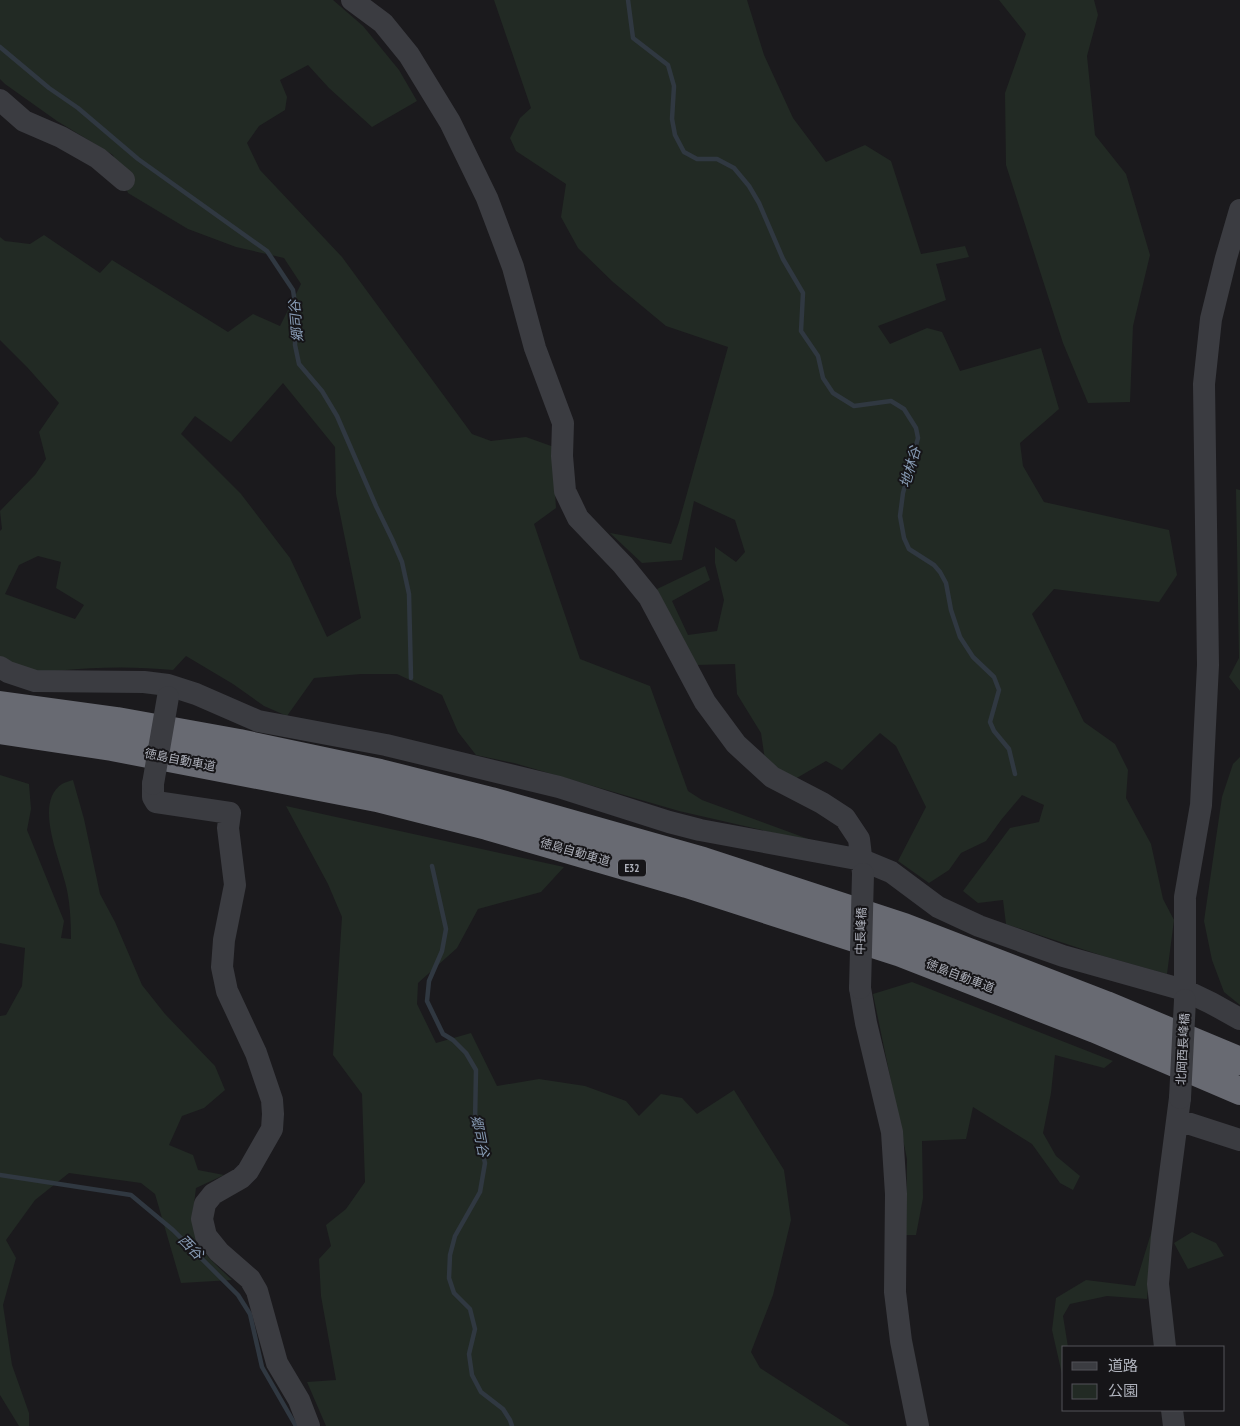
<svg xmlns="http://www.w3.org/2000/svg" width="1240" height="1426" viewBox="0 0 1240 1426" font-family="'PT Sans Narrow','Noto Sans JP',sans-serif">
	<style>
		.green { fill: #222a24; fill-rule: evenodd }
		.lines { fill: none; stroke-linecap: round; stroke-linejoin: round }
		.stream { stroke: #303841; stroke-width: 4.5 }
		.minor { stroke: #3b3c41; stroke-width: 22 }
		.highway { stroke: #686a72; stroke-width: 28 }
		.minor-bridge { stroke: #3b3c41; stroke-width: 22 }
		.labels { text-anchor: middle; stroke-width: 4; stroke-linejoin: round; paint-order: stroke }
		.shield { fill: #161518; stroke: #80828a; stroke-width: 1 }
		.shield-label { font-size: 11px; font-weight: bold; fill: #aeb1bb }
		.street-label { font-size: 12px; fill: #aeb1bb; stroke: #161518 }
		.water-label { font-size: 14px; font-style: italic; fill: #879bb4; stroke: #161518 }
	</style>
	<rect width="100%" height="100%" fill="#1b1a1d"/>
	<path class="green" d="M 0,0 L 333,0 L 363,26 L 399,70 L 417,101 L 372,127 L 329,88 L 308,65 L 280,80 L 287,97 L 285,110 L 259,126 L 247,143 L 260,170 L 342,257 L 472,434 L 491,441 L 526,437 L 554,447 L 554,477 L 556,508 L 534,524 L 580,659 L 650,686 L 688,791 L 702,800 L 822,844 L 679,811 L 514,763 L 476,755 L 458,732 L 442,695 L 397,674 L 361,674 L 314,678 L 287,716 L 264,706 L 233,684 L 186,656 L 173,670 C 115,664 57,669 0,678 L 0,531 L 2,529 L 0,511 L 35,475 L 46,459 L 39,432 L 59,403 L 27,367 L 0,340 L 0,237 L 5,241 L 30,244 L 44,235 L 100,273 L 112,260 L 228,332 L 253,314 L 280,326 L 301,284 L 284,258 L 236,247 L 188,229 L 128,193 L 113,155 L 57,121 L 5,84 L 0,79 ZM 283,383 L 335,447 L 336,494 L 361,618 L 327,637 L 290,558 L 241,494 L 181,434 L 195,416 L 231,442 ZM 38,556 L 61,562 L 56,588 L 84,605 L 75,619 L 5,594 L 19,565 Z
		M 494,0 L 747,0 L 764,55 L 793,118 L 826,162 L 865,145 L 891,161 L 921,254 L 965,246 L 969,257 L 936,264 L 946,300 L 878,326 L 890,344 L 927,328 L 942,332 L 960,371 L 1041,348 L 1059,409 L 1020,443 L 1023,466 L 1044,502 L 1169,530 L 1177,575 L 1159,602 L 1054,589 L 1032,614 L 1084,722 L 1115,744 L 1128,770 L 1126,798 L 1151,844 L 1163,899 L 1174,920 L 1167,974 L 1103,956 L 1006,924 L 1003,900 L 978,903 L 963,891 L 1010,828 L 1039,822 L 1044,805 L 1022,795 L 1001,820 L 986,841 L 961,853 L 949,870 L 929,883 L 898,861 L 926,807 L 896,746 L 880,733 L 842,770 L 826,761 L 795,779 L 765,760 L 761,733 L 737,694 L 735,664 L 695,665 L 657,589 L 705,566 L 710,580 L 672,601 L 688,635 L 717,631 L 724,600 L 715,563 L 715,547 L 736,562 L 745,552 L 735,520 L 694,501 L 682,560 L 642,563 L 610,533 L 671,544 L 679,522 L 728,347 L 666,326 L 613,282 L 578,248 L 561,217 L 566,184 L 516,151 L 510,138 L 520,118 L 531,108 Z
		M 999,0 L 1094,0 L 1098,15 L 1087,56 L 1095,135 L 1126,174 L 1150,255 L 1133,326 L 1130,402 L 1088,403 L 1063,343 L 1006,165 L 1005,93 L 1026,34 Z
		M 1236,489 L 1240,490 L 1240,691 L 1229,677 L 1239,658 Z
		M 1240,757 L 1240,1005 L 1224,992 L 1212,960 L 1204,921 L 1222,797 L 1233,764 Z
		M 0,775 L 29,784 L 31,809 L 27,830 L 64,921 L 61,938 L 71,939 C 71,922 70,899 65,882 C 59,857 34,802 62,784 C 65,782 70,781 73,780 L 84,819 L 100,894 L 115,922 L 142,985 L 165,1014 L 215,1066 L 225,1090 L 204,1108 L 182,1116 L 169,1145 L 193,1155 L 198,1170 L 224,1175 L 196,1188 C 189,1241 194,1244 232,1280 L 181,1283 L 155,1194 L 141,1183 L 69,1173 L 35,1200 L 6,1240 L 16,1258 L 3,1305 L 12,1365 L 29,1413 L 29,1426 L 19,1426 L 0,1395 L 0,1016 L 6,1015 L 22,986 L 25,948 L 0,943 Z
		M 286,806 L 564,867 L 541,892 L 478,909 L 457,948 L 418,983 L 417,1004 L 436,1043 L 471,1033 L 497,1086 L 539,1079 L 585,1086 L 626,1101 L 639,1116 L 661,1094 L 682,1098 L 697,1114 L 734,1090 L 784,1170 L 791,1220 L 773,1295 L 751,1352 L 760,1368 L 850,1426 L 326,1426 L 307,1382 L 336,1380 L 321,1296 L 319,1259 L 331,1246 L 326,1225 L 346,1209 L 365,1182 L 362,1094 L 333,1055 L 342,917 L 328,884 Z
		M 912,982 L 1113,1061 L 1104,1068 L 1055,1055 L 1051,1093 L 1043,1133 L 1056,1156 L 1080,1176 L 1073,1190 L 1060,1183 L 1032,1144 L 973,1107 L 966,1139 L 922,1141 L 923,1198 L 916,1235 L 906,1235 L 907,1159 L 873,994 Z
		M 1155,1220 L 1147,1299 L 1107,1296 L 1070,1304 L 1063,1316 L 1068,1347 L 1064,1347 L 1064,1383 L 1052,1330 L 1056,1298 L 1086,1280 L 1135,1286 Z
		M 1192,1232 L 1216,1243 L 1224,1256 L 1188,1269 L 1174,1243 Z"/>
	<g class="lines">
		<path class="stream" d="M 628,0 L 633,38 L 668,65 L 674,86 L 672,119 L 675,135 L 684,152 L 697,159 L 717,159 L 734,168 L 749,186 L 759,203 L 783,259 L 803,293 L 801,331 L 818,356 L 823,378 L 833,393 L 854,406 L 891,401 L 904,409 L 916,428 L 918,438 L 903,493 L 900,516 L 904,538 L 909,549 L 934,565 L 940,572 L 946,583 L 951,610 L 960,637 L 973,657 L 994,677 L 999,690 L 990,722 L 994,731 L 1009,749 L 1015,774
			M 0,47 L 49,88 L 78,108 L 138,159 L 267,251 L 293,290 L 296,310 L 295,345 L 299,364 L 322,391 L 337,416 L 376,506 L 392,539 L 402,562 L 409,594 L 411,678
			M 432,866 L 446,929 L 442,951 L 429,981 L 427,1001 L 443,1034 L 453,1040 L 466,1053 L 476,1070 L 475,1122 L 485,1163 L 480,1192 L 455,1236 L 450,1255 L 449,1278 L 454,1293 L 470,1309 L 475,1329 L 469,1354 L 472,1375 L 481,1392 L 503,1409 L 510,1420 L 512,1426
			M 0,1175 L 131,1195 L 173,1230 L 238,1295 L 250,1314 L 262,1367 L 296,1426"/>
		<path class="minor" d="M 352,0 L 383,23 L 409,55 L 450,122 L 487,198 L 513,267 L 535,348 L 563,423 L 562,456 L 565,491 L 578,518 L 623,565 L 649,597 L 705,702 L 736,744 L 772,777 L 822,803 L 845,818 L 859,839 L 863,873
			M 0,100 L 24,121 L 61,137 L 98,158 L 124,180
			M 0,667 L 8,672 L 35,681 L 144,682 L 168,685 L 196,694 L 258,721 L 386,745 L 559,787 L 669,822 L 700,830 L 862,860 L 891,872 L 938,907 L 979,926 L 1063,956 L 1184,990 L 1211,1003 L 1240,1019
			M 153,784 L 153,797 L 156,802 L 230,813 L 228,828 L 235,885 L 224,940 L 222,967 L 227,991 L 256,1053 L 272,1100 L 273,1114 L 272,1129 L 248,1171 L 241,1178 L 213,1194 L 205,1204 L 202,1219 L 206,1236 L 219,1252 L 250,1279 L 257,1291 L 277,1363 L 299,1400 L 309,1426
			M 860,988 L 866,1023 L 892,1132 L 896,1194 L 895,1292 L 901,1341 L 918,1426
			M 1185,1000 L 1185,897 L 1201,805 L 1208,665 L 1204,384 L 1211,319 L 1226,258 L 1240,210
			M 1178,1120 L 1240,1140
			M 1165,1347 L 1158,1284 L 1162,1236 L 1180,1098
			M 1172,1410 L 1174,1426"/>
		<path class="highway" d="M 0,705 L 117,721 L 239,743 L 380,773 L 491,801 L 703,861 L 904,927 L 1106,1005 L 1240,1061
			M 0,730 L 112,747 L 377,798 L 487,826 L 687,884 L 901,953 L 1095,1029 L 1240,1091"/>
		<path class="minor-bridge" d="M 153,784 L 168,697
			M 860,988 L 863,874
			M 1180,1098 L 1185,1000"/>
	</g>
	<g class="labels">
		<rect class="shield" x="618" y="859.5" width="28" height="17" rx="4"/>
		<g class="shield-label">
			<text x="632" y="872">E32</text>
		</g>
		<g class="street-label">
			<text transform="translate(180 760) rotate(11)" y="4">徳島自動車道</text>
			<text transform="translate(575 852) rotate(16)" y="4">徳島自動車道</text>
			<text transform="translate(861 931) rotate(-88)" y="4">中長峰橋</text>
			<text transform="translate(960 976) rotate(21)" y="4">徳島自動車道</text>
			<text transform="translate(1183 1049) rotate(-87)" y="4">北岡西長峰橋</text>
		</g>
		<g class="water-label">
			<text transform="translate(296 321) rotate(-95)" y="5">郷司谷</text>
			<text transform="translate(910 467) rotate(-74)" y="5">地林谷</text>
			<text transform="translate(480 1136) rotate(79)" y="5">郷司谷</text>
			<text transform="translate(191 1247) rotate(45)" y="5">西谷</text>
		</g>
	</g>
	<rect x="1062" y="1346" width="162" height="65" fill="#161518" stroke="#535359"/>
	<rect x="1072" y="1362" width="25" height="8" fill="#3b3c41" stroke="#535359"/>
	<text x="1108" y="1371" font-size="15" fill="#aeb1bb">道路</text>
	<rect x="1072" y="1384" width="25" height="15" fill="#222a24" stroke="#535359"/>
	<text x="1108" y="1396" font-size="15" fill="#aeb1bb">公園</text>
</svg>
